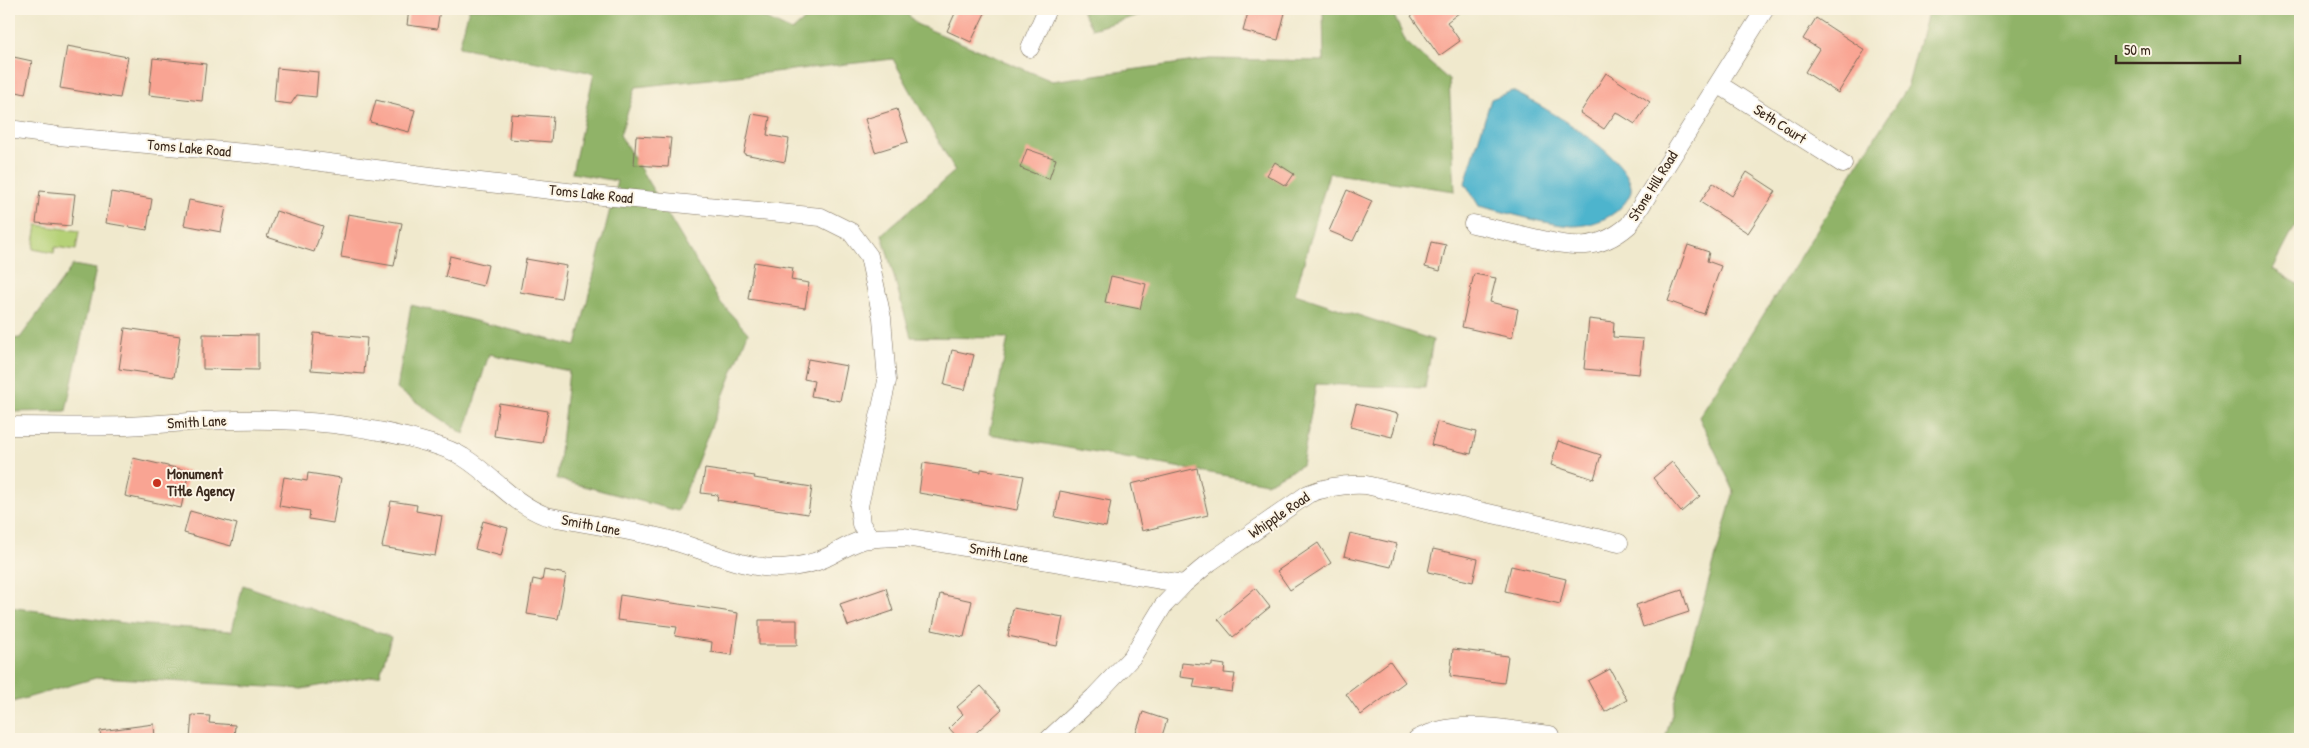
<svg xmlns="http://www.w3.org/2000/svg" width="2309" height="748" viewBox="0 0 2309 748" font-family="'Patrick Hand',sans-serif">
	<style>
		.green { fill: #b5d177; stroke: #787e4a }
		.forest { fill: #90b368; stroke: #666e43 }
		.water { fill: #4eb4cd; stroke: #446f76 }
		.building { fill: #f9a493 }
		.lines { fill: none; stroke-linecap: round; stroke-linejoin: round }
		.minor-casing { stroke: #7a6d5b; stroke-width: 19 }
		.minor { stroke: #fff; stroke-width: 18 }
		.poi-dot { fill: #c8321e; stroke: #fcf5e5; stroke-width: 2 }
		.labels { text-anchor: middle; stroke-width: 4; stroke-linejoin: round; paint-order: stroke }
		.street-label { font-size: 15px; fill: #3b2a1e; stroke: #fcf5e5 }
		.poi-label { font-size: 15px; font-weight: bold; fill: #3b2a1e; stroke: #fcf5e5; text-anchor: start }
	</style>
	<rect width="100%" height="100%" fill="#fcf5e5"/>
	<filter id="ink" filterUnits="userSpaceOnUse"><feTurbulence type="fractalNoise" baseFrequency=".02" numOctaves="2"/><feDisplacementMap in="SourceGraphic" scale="10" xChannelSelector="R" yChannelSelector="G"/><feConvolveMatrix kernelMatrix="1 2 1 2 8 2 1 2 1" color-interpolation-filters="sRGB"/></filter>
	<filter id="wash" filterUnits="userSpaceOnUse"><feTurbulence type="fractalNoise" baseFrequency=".0096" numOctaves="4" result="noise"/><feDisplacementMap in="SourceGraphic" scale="20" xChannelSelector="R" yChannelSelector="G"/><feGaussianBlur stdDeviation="1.12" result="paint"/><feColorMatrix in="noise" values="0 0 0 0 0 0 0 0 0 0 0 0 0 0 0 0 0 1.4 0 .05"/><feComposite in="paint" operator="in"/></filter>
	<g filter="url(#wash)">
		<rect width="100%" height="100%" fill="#f0e9cd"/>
		<path class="green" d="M 37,225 L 79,231 L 76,250 L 55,247 L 54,253 L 33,249 Z"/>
		<path class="forest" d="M 469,9 L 745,9 L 792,31 L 817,9 L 904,9 L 916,24 L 1052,81 L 1210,59 L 1324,61 L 1323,9 L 1391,9 L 1406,42 L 1449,80 L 1455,191 L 1329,173 L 1295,294 L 1433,340 L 1425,388 L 1316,384 L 1302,465 L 1267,483 L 989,434 L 1008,338 L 911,337 L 882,234 L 955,171 L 893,59 L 636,87 L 620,135 L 721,303 L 748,333 L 678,511 L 557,479 L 569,371 L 489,354 L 464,434 L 397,389 L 411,305 L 576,346 L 617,181 L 572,173 L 594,73 L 459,47 Z
			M 1081,9 L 1160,9 L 1092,29 Z
			M 1928,9 L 2300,9 L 2300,217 L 2273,269 L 2300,285 L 2300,739 L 1665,739 L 1734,491 L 1699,417 L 1908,85 Z
			M 73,265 L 96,269 L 66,411 L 9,412 L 9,339 L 20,338 Z
			M 243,585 L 391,637 L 380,675 L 302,689 L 99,677 L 9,703 L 9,607 L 132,624 L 232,631 Z"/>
		<path class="water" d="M 1512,91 C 1540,104 1627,154 1631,187 C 1632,194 1626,202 1621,207 C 1610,219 1589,226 1573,226 C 1547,225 1506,212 1479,206 L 1465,183 L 1491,99 Z"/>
		<g id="blocks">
			<path class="building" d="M 409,9 L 440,9 L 437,29 L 407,25 Z
				M 957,9 L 987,9 L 971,42 L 947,31 Z
				M 1249,9 L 1286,9 L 1278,40 L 1243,31 Z
				M 1421,9 L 1464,9 L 1447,22 L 1460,41 L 1439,56 L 1411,16 Z
				M 1816,18 L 1865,50 L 1838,93 L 1805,72 L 1819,49 L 1803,39 Z
				M 67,46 L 128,57 L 120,98 L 60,88 Z
				M 9,56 L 32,61 L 25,94 L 9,90 Z
				M 153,58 L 206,64 L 202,101 L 149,95 Z
				M 277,68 L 318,72 L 316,97 L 297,95 L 291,104 L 274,102 Z
				M 1606,73 L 1650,102 L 1635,124 L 1616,112 L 1604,129 L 1580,113 Z
				M 376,100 L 415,110 L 409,132 L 370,122 Z
				M 897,109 L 908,142 L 875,152 L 865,119 Z
				M 511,114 L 553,117 L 551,142 L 509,139 Z
				M 752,114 L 770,117 L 767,135 L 789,139 L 785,162 L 744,154 Z
				M 636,136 L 671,138 L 668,167 L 634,165 Z
				M 1027,149 L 1056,159 L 1049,179 L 1020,168 Z
				M 1275,162 L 1294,174 L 1286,186 L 1267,175 Z
				M 1747,172 L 1776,191 L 1748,233 L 1700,202 L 1713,183 L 1732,196 Z
				M 1347,190 L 1372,201 L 1353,241 L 1329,231 Z
				M 40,191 L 75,194 L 71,226 L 36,223 Z
				M 111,192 L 152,199 L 147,230 L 106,223 Z
				M 189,200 L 226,207 L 221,232 L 184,225 Z
				M 276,211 L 323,226 L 314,252 L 267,237 Z
				M 348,214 L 402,223 L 394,266 L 341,257 Z
				M 1431,242 L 1446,245 L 1440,271 L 1425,267 Z
				M 1688,245 L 1709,252 L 1707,261 L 1721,266 L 1704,314 L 1668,301 Z
				M 450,256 L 488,265 L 483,286 L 445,277 Z
				M 526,259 L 567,266 L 561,299 L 520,292 Z
				M 754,262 L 793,268 L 791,280 L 809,283 L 805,308 L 748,299 Z
				M 1474,274 L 1496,278 L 1490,302 L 1518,309 L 1512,338 L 1462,327 Z
				M 1111,276 L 1146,284 L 1140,309 L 1105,302 Z
				M 1589,319 L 1614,322 L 1613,337 L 1643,339 L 1639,374 L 1584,369 Z
				M 125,328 L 180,336 L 174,377 L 119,369 Z
				M 314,333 L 367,338 L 364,374 L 311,370 Z
				M 203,334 L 258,335 L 258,370 L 203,369 Z
				M 952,350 L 974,355 L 965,390 L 944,385 Z
				M 808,359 L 847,366 L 840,401 L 811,396 L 814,381 L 804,379 Z
				M 499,403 L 548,411 L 542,443 L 494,436 Z
				M 1356,404 L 1398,414 L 1392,437 L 1350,427 Z
				M 1437,422 L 1476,432 L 1471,454 L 1431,445 Z
				M 1558,441 L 1601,455 L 1594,479 L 1551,465 Z
				M 133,458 L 189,471 L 181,508 L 125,496 Z
				M 1672,462 L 1700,496 L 1681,512 L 1653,478 Z
				M 923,463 L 981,472 L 981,469 L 1024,476 L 1017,510 L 919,493 Z
				M 1197,468 L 1208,515 L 1142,531 L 1131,484 Z
				M 705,469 L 755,476 L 754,478 L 812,487 L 808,514 L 717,500 L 718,495 L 701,493 Z
				M 308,473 L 341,478 L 333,523 L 309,519 L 310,511 L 279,506 L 284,477 L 307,481 Z
				M 1060,491 L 1111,501 L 1106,527 L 1055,517 Z
				M 391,501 L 417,505 L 416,511 L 442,516 L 435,556 L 382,547 Z
				M 190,511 L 237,524 L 231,546 L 184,533 Z
				M 483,521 L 508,528 L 501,556 L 475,549 Z
				M 1350,533 L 1397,544 L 1391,567 L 1344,556 Z
				M 1318,543 L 1331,563 L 1290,590 L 1277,571 Z
				M 1433,549 L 1478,559 L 1473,582 L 1428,572 Z
				M 1511,566 L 1566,579 L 1560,604 L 1505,591 Z
				M 544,570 L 566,574 L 558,619 L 527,614 L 533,579 L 542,581 Z
				M 886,588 L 893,611 L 848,626 L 840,604 Z
				M 1255,588 L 1270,607 L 1233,637 L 1218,619 Z
				M 1682,590 L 1689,612 L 1643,627 L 1636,605 Z
				M 940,594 L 972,601 L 964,637 L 932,630 Z
				M 620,595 L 738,613 L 732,655 L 711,652 L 712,642 L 675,636 L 677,627 L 617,620 Z
				M 1013,608 L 1063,617 L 1057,646 L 1008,636 Z
				M 759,620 L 797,620 L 797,645 L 759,645 Z
				M 1453,649 L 1508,656 L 1504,683 L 1450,676 Z
				M 1390,661 L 1405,682 L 1361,715 L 1346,694 Z
				M 1182,663 L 1212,666 L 1212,663 L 1225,665 L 1224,673 L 1235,674 L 1232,692 L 1193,687 L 1195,679 L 1180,677 Z
				M 1610,669 L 1627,700 L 1605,712 L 1588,681 Z
				M 981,686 L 1002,709 L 969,739 L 959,739 L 949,728 L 963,714 L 957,707 Z
				M 1143,712 L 1167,720 L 1161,739 L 1134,739 Z
				M 192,715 L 210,716 L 209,723 L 235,725 L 234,739 L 190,739 Z
				M 154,724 L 155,739 L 101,739 L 100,731 Z"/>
		</g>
	</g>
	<g filter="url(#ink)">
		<use href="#blocks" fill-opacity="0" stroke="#7a6d5b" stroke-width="1"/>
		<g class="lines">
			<g class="minor-casing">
				<path id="minor" d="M 1030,48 L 1047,9
					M 1718,84 L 1843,164
					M 9,129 L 58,136 L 267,155 L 454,179 L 603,196 L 821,217 L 851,232 L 869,256 L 882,318 L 887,381 L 859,506 L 861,524 L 871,539
					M 1473,224 C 1492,228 1511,233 1530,237 C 1569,246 1596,254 1629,225 L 1765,9
					M 9,426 C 48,426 87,427 126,426 C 162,425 197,420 233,420 C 297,418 370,425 432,444 C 442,447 454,451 463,457 C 494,476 510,502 546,516 C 586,524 627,529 666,539 C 705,549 740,569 781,568 C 795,567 812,564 825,558 C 838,552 849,544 863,540 C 877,537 891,537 905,537 L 1184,584
					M 1049,739 L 1094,697 L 1132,657 L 1163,606 L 1184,584 L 1210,562 L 1308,494 C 1328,486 1345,484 1366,485 L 1619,543
					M 1417,739 C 1459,717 1505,730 1550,735"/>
			</g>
			<use href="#minor" class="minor"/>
		</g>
	</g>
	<circle class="poi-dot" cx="157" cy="483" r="5"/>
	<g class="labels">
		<g class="street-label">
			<text transform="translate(1780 124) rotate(33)" y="5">Seth Court</text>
			<text transform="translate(189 148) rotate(5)" y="5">Toms Lake Road</text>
			<text transform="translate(1653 186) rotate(-58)" y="5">Stone Hill Road</text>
			<text transform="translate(591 194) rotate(6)" y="5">Toms Lake Road</text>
			<text transform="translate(197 422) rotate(-3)" y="5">Smith Lane</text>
			<text transform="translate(1279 515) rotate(-34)" y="5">Whipple Road</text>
			<text transform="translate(591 525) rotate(11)" y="5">Smith Lane</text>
			<text transform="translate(999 553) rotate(10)" y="5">Smith Lane</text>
		</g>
		<g class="poi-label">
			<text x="167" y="479">Monument<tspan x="167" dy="17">Title Agency</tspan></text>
		</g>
	</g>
	<rect width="2309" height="748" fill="none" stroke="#fcf5e5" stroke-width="30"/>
	<path d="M2116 55v8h124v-8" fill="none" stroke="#3b2a1e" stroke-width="2.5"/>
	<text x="2124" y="55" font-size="15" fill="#3b2a1e" stroke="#fcf5e5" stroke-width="4" paint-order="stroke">50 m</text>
</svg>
